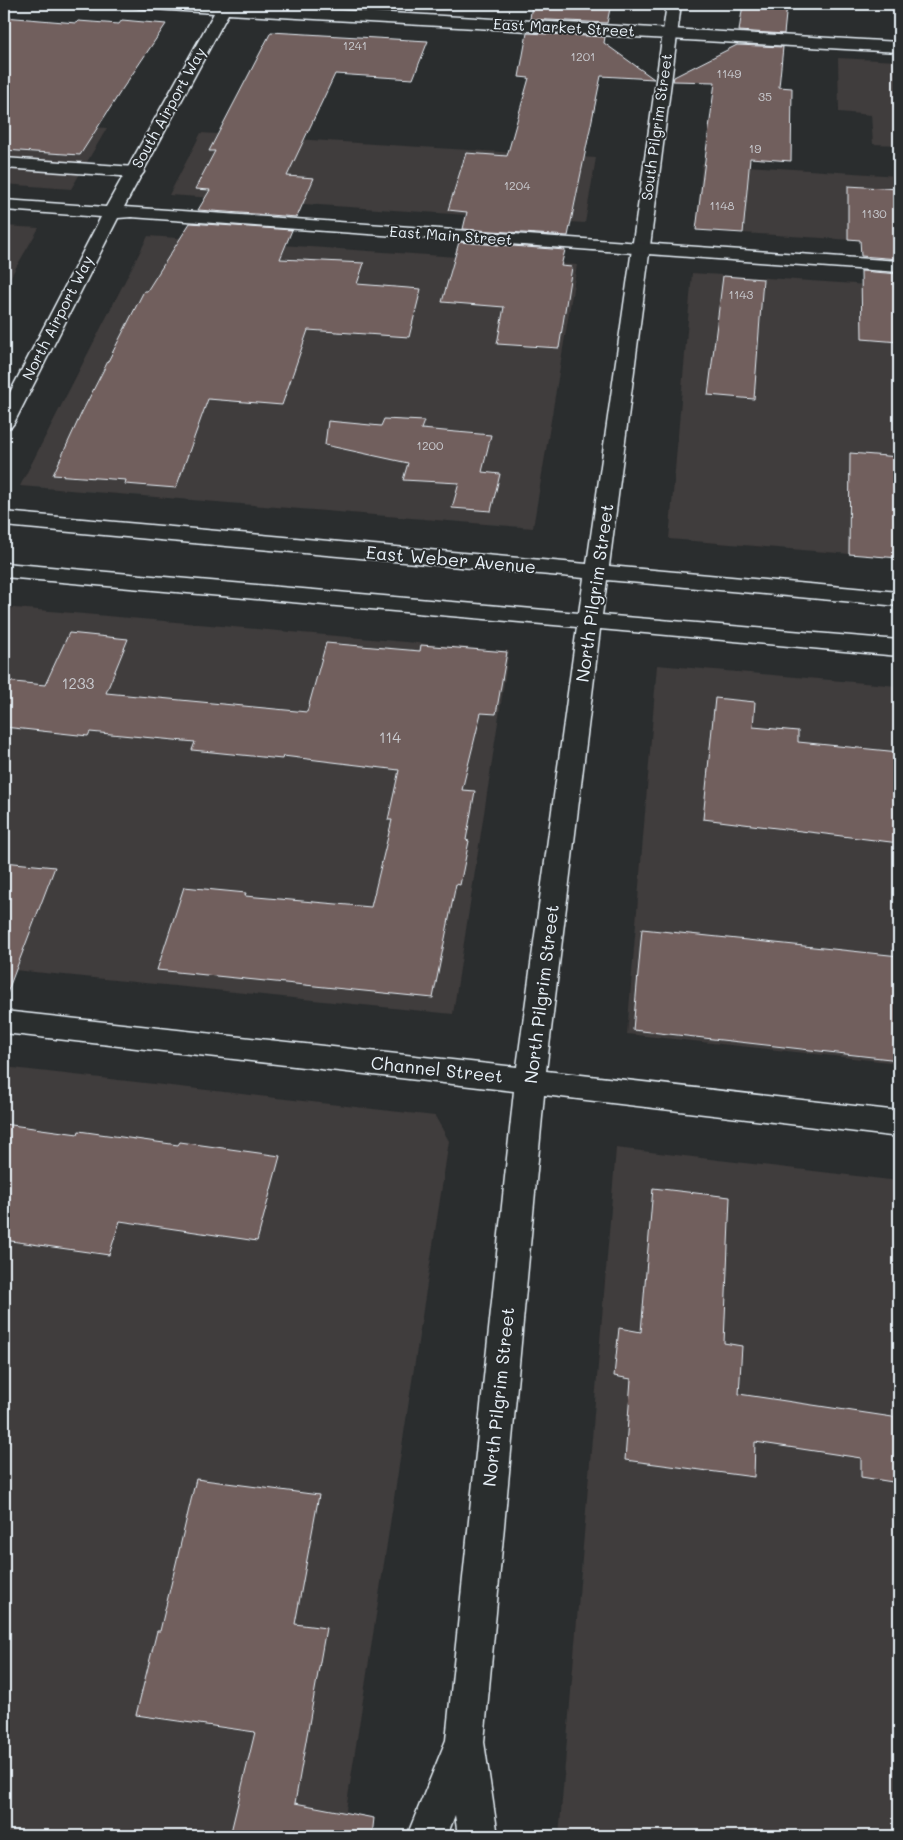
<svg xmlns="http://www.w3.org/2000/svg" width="903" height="1840" viewBox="0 0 903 1840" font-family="Mali,sans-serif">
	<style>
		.built { fill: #3f3c3c }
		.building { fill: #715e5d; stroke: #e8f1f8 }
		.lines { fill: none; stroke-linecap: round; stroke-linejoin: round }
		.minor-casing { stroke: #e8f1f8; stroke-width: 3 }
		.major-casing { stroke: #e8f1f8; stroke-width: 3 }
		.minor { fill: #2a2d2e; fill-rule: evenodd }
		.major { fill: #2a2d2e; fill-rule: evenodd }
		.labels { text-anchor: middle; stroke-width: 4; stroke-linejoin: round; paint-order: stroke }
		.far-number-label { font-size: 12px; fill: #caccd1 }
		.far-street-label { font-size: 15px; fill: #e8f1f8; stroke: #2a2d2e }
		.number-label { font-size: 15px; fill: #caccd1 }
		.street-label { font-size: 18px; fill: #e8f1f8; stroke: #2a2d2e }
	</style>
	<rect width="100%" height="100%" fill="#2a2d2e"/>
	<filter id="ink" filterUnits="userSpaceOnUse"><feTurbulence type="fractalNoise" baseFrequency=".02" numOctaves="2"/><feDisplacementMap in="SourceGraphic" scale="10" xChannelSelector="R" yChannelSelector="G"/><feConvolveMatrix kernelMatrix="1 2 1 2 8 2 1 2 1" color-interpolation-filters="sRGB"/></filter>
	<g filter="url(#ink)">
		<path class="built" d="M 838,58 L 899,61 L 899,145 L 873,144 L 871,115 L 839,112 Z
			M 4,121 L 107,128 L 71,189 L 4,184 Z
			M 201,133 L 596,158 L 585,223 L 169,195 Z
			M 702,163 L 899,176 L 899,243 L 696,230 Z
			M 4,226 L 39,228 L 4,288 Z
			M 148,236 L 577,265 L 533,528 L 20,486 Z
			M 692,273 L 899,287 L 899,558 L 669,539 Z
			M 4,607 L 509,651 L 453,1014 L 4,969 Z
			M 657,665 L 899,686 L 899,1063 L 627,1034 Z
			M 4,1067 L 435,1116 L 449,1141 L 342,1836 L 4,1836 Z
			M 616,1148 L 899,1181 L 899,1836 L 559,1836 Z"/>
		<path class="building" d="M 532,4 L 611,4 L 607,23 L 530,19 Z
			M 743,4 L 787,4 L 784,34 L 739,31 Z
			M 4,17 L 76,23 L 78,21 L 119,24 L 122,20 L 166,24 L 121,91 L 80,155 L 4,150 Z
			M 271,32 L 428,41 L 413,79 L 335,74 L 287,176 L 314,178 L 297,217 L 198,210 L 210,190 L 195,189 L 215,151 L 209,151 Z
			M 527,33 L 605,37 L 604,43 L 654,79 L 601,76 L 568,236 L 463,229 L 467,212 L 448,210 L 466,153 L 507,156 L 529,78 L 519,77 Z
			M 737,45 L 783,47 L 779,87 L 792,88 L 791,161 L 750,158 L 743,233 L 696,230 L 715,82 L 673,81 L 674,77 Z
			M 848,186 L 899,189 L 899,259 L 861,256 L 860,240 L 848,239 Z
			M 190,223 L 292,230 L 280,259 L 364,263 L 357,284 L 421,289 L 409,337 L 308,330 L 282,405 L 208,399 L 176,488 L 125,484 L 126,480 L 53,475 L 82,412 L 144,291 L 147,291 Z
			M 459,242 L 565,250 L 561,266 L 572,267 L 559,348 L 497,344 L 504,307 L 442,302 Z
			M 861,271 L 899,274 L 899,342 L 862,339 Z
			M 723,276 L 763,279 L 754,399 L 708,395 Z
			M 384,419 L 424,421 L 421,429 L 491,435 L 482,472 L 500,474 L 491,511 L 452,508 L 459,483 L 403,480 L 408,463 L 325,445 L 328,421 L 381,426 Z
			M 850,453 L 899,457 L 899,558 L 849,554 Z
			M 69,633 L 128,639 L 106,693 L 307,712 L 326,643 L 420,651 L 421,645 L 507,652 L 496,714 L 481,713 L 462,790 L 475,791 L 466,840 L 469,841 L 460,885 L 456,884 L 433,998 L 157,970 L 184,887 L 246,893 L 245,896 L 371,907 L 392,820 L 388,820 L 399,770 L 283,756 L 282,759 L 192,750 L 195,742 L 90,732 L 88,736 L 4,727 L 4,681 L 45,685 Z
			M 715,698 L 755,702 L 753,727 L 798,731 L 798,742 L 899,752 L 899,843 L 703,819 Z
			M 4,862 L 55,867 L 7,993 L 4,993 Z
			M 642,929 L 899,956 L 899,1060 L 633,1030 Z
			M 4,1124 L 78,1134 L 79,1131 L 178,1145 L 180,1142 L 280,1156 L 257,1241 L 120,1221 L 109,1255 L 4,1240 Z
			M 653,1188 L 730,1197 L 724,1343 L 742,1346 L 739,1394 L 899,1418 L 899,1483 L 861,1477 L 861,1458 L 755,1442 L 754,1477 L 625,1460 L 631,1379 L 614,1376 L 619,1328 L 641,1332 Z
			M 196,1479 L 319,1495 L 295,1624 L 326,1628 L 295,1803 L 374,1818 L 372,1836 L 230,1836 L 255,1732 L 136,1715 L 157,1631 L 160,1631 Z"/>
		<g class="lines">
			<g class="minor-casing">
				<path id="minor" d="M 667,4 L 681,4 L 609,566 L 899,592 L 899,606 L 607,580 L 602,615 L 899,640 L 899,656 L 600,629 L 546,1071 L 899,1111 L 899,1137 L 544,1095 L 484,1742 L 498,1836 L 458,1836 L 455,1815 L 447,1836 L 407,1836 L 446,1740 L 514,1091 L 4,1033 L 4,1011 L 517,1067 L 577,627 L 4,577 L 4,563 L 579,613 L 584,578 L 4,526 L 4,512 L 587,564 Z
					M 4,158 L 135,167 L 141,168 L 144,172 L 141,176 L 135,177 L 4,168 Z"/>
			</g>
			<g class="major-casing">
				<path id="major" d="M 132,4 L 233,4 L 899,42 L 899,52 L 228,14 L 124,207 L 899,261 L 899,272 L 131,217 L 118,218 L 14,423 L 11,427 L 4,429 L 4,404 L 101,217 L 4,210 L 4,200 L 106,207 L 214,13 L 139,8 L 134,7 Z"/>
			</g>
			<use href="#minor" class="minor"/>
			<use href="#major" class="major"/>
		</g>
	</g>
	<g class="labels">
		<g class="far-number-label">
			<text x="355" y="50">1241</text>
			<text x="583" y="61">1201</text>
			<text x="729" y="78">1149</text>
			<text x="765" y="101">35</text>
			<text x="755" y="153">19</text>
			<text x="517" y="190">1204</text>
			<text x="722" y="210">1148</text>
			<text x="874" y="218">1130</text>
			<text x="741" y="299">1143</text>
			<text x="430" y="450">1200</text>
		</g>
		<g class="far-street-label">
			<text transform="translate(564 28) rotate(3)" y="5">East Market Street</text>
			<text transform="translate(169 108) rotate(-61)" y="5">South Airport Way</text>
			<text transform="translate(657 127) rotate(-82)" y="5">South Pilgrim Street</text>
			<text transform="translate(451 236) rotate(4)" y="5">East Main Street</text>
			<text transform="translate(58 318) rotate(-63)" y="5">North Airport Way</text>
		</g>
		<g class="number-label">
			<text x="78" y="689">1233</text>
			<text x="390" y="743">114</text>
		</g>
		<g class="street-label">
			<text transform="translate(451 560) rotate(5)" y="6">East Weber Avenue</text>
			<text transform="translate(595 593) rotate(-82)" y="6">North Pilgrim Street</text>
			<text transform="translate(542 994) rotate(-83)" y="6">North Pilgrim Street</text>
			<text transform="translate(437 1070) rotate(6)" y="6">Channel Street</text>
			<text transform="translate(499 1397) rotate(-84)" y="6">North Pilgrim Street</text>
		</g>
	</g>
	<rect width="903" height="1840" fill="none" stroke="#2a2d2e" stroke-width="20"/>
	<rect x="10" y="10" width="883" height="1820" fill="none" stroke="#e8f1f8" stroke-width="2" filter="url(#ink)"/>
</svg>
